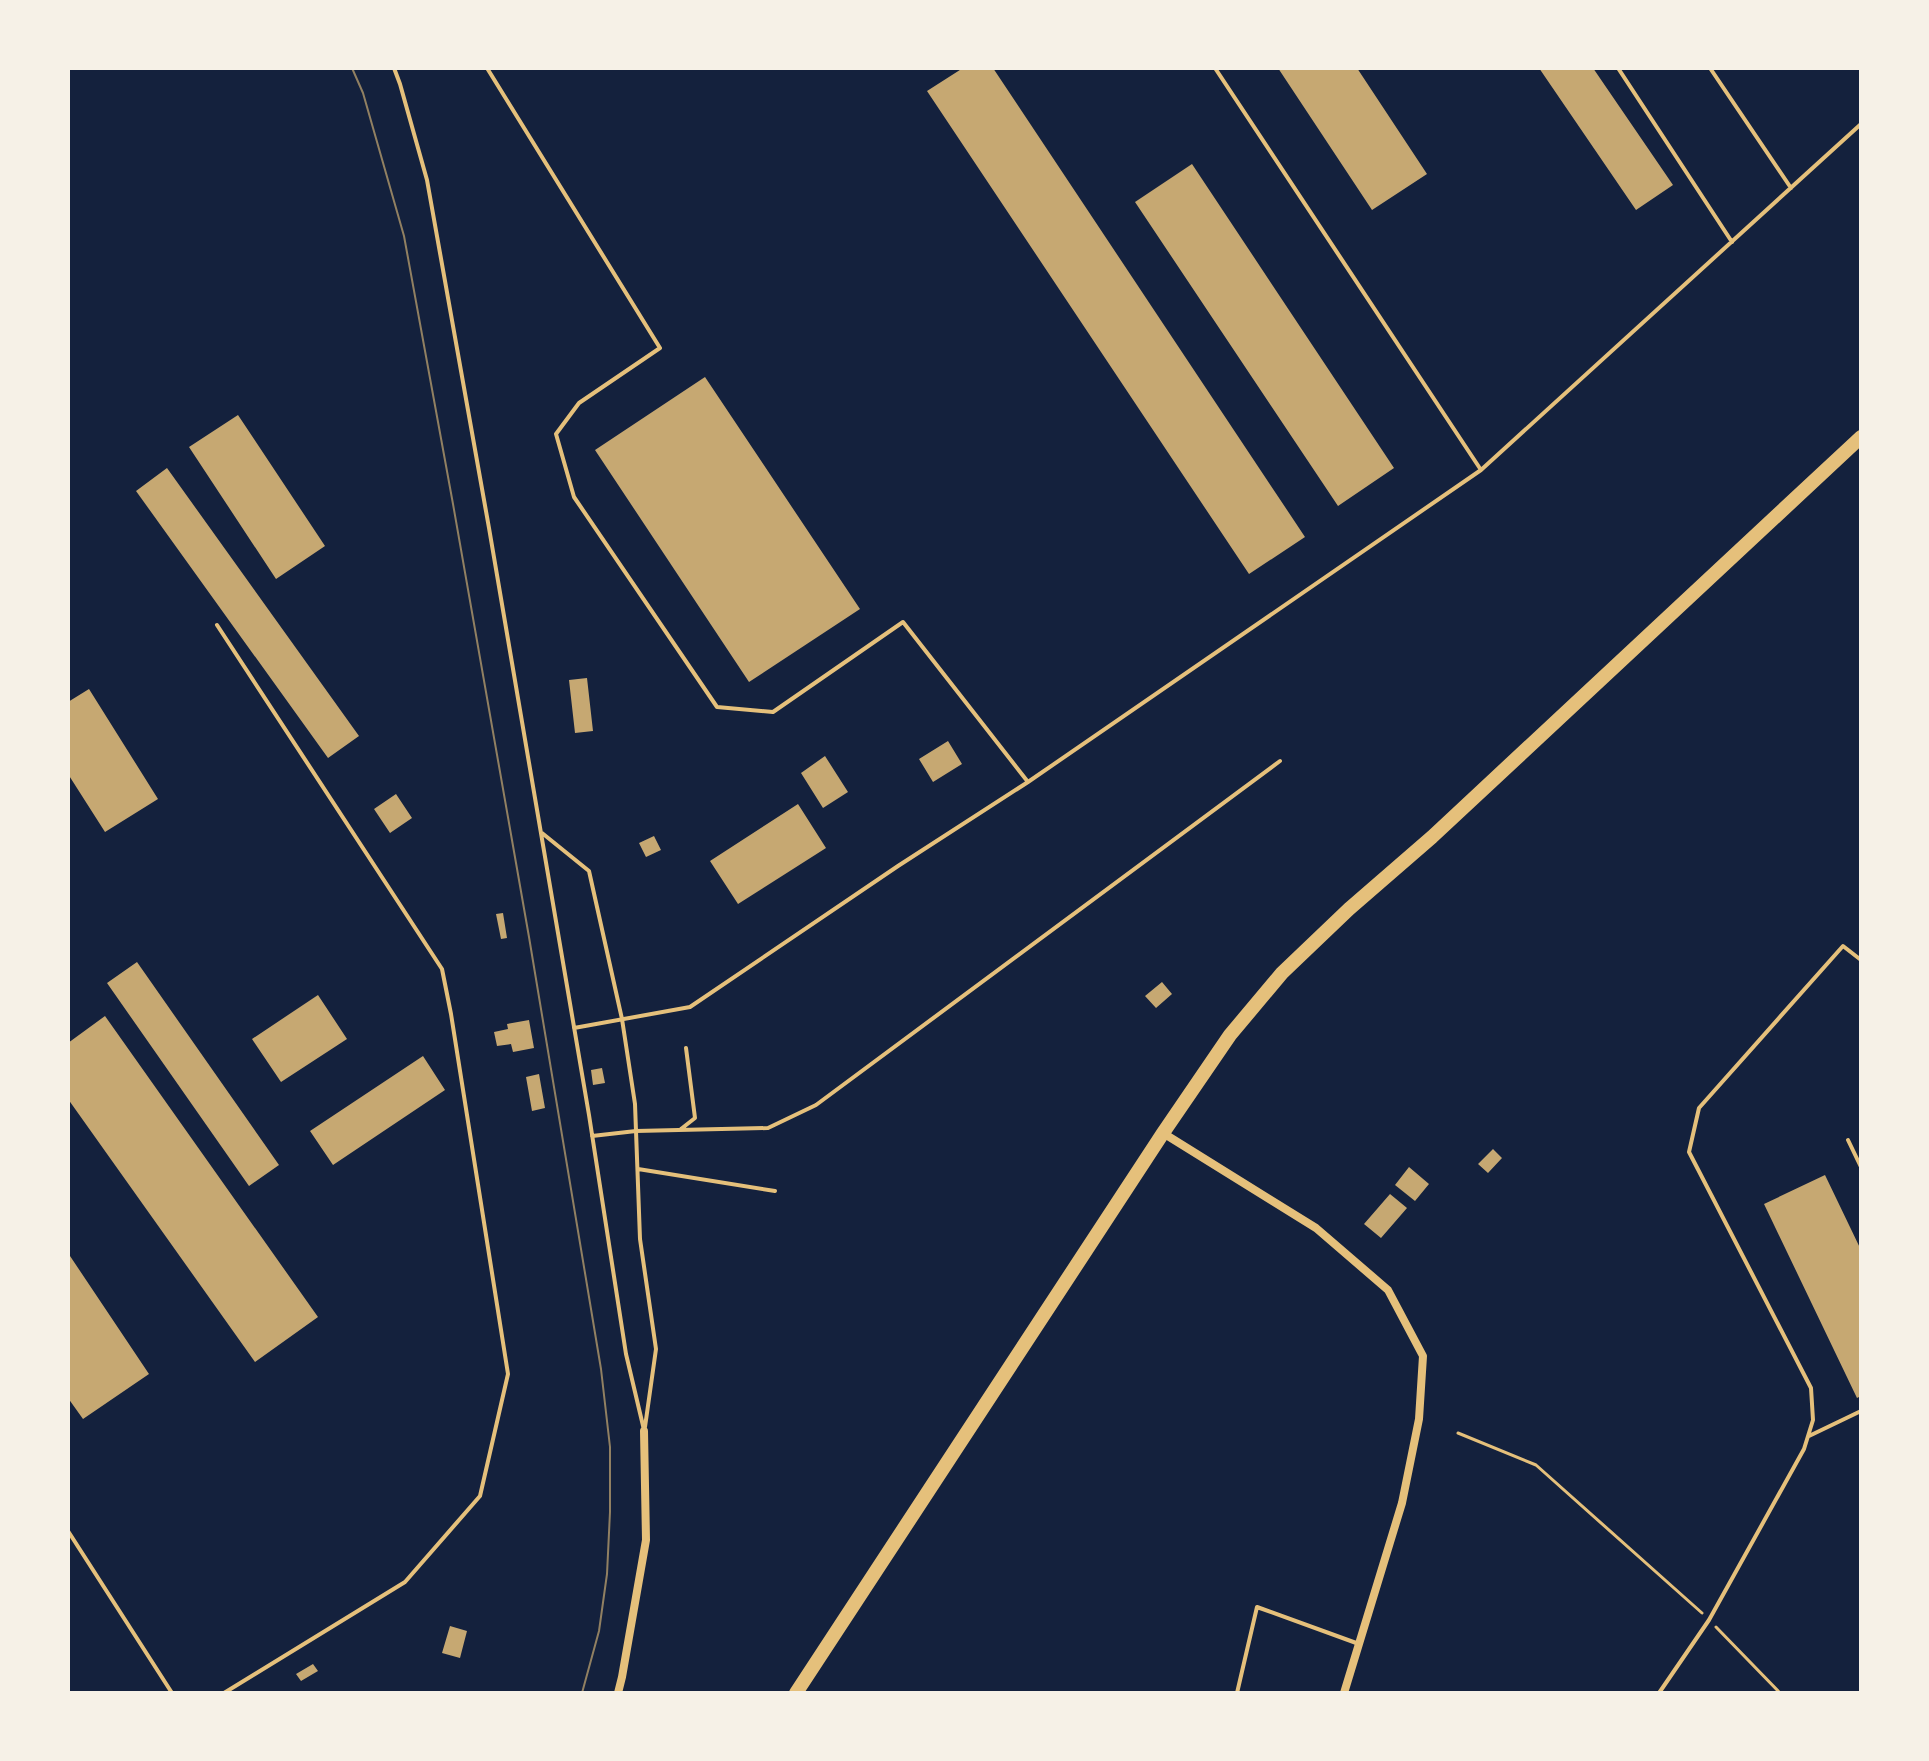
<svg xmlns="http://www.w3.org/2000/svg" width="1929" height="1761" viewBox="0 0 1929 1761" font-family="'Fira Sans',sans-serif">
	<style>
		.building { fill: #c6a872 }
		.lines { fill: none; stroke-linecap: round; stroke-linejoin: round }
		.path { stroke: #e5c07b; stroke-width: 3 }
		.service { stroke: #e5c07b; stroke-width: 4 }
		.minor { stroke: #e5c07b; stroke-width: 8 }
		.primary { stroke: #e5c07b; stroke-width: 14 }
		.tram { stroke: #918062; stroke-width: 2 }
	</style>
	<rect width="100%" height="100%" fill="#14213d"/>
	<path class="building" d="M 963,68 L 993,68 L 1305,537 L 1249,574 L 927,91 Z
		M 1278,68 L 1357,68 L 1427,174 L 1372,210 Z
		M 1539,68 L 1593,68 L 1673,185 L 1636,210 Z
		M 1192,164 L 1394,468 L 1338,506 L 1135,202 Z
		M 705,377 L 860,609 L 749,682 L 595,450 Z
		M 238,415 L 325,546 L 276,579 L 189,447 Z
		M 167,468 L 359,736 L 328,758 L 136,491 Z
		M 587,678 L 593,731 L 575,733 L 569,680 Z
		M 89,689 L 158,799 L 105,832 L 68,774 L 68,702 Z
		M 948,741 L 962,764 L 933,782 L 919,759 Z
		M 825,756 L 848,792 L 823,808 L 801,773 Z
		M 396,794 L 412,818 L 390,833 L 374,809 Z
		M 798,804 L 826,848 L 738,904 L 710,861 Z
		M 654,836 L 661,850 L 646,857 L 639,843 Z
		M 503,913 L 507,938 L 501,939 L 496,914 Z
		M 137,962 L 279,1165 L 249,1186 L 107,983 Z
		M 1162,982 L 1172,994 L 1156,1008 L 1145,996 Z
		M 318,995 L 347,1039 L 281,1082 L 252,1039 Z
		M 105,1016 L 318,1317 L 255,1362 L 68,1099 L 68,1043 Z
		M 529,1020 L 534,1048 L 513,1052 L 511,1044 L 497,1046 L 494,1032 L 508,1029 L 507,1024 Z
		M 423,1056 L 445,1090 L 333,1165 L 310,1131 Z
		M 602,1068 L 605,1083 L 593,1085 L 591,1070 Z
		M 539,1074 L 545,1108 L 532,1111 L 526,1077 Z
		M 1493,1149 L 1502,1158 L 1488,1173 L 1478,1164 Z
		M 1409,1167 L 1429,1184 L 1415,1201 L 1395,1185 Z
		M 1825,1175 L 1861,1250 L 1861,1396 L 1857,1398 L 1764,1204 Z
		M 1390,1194 L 1407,1208 L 1381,1238 L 1364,1224 Z
		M 68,1253 L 149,1374 L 83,1419 L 68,1398 Z
		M 450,1626 L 467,1631 L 460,1658 L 442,1653 Z
		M 313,1664 L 318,1671 L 301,1681 L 296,1674 Z"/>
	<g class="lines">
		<path class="path" d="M 1458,1433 L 1536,1465 L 1702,1613
			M 1716,1627 L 1780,1693"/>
		<path class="service" d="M 394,68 L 400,84 L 427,180 L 489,528 L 589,1115 L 626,1354 L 644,1430
			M 487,68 L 660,348 L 579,403 L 556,434 L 574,497 L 717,707 L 773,712 L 903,622 L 1028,782
			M 1215,68 L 1481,470
			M 1618,68 L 1732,242
			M 1710,68 L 1791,188
			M 217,625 L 442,969 L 451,1014 L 508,1374 L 480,1496 L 405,1582 L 224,1693
			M 542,833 L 589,871 L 622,1019 L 635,1104 L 640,1239 L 656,1349 L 645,1427
			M 574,1028 L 690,1007 L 898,866 L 1028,782 L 1481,470 L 1861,124
			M 681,1129 L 695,1118 L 686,1048
			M 592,1136 L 636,1131 L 768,1128 L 816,1105 L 1280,761
			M 1848,1140 L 1861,1167
			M 638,1169 L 775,1191
			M 1809,1436 L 1861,1411
			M 68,1531 L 172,1693
			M 1237,1693 L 1257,1607 L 1359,1644
			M 1659,1693 L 1709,1620 L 1804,1449 L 1813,1420 L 1811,1388 L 1689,1152 L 1699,1108 L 1843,946 L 1861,960"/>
		<path class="minor" d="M 1163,1133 L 1316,1228 L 1388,1290 L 1423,1356 L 1419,1419 L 1402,1503 L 1344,1693
			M 618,1693 L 622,1677 L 646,1540 L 644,1431"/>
		<path class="primary" d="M 796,1693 L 1163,1133 L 1230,1035 L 1282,973 L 1349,909 L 1432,837 L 1861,437"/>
		<path class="tram" d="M 352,68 L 363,93 L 404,236 L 453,504 L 529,937 L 601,1369 L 610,1447 L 610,1512 L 607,1574 L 599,1631 L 582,1693"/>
	</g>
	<rect width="1929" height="1761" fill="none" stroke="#f6f1e7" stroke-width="140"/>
</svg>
